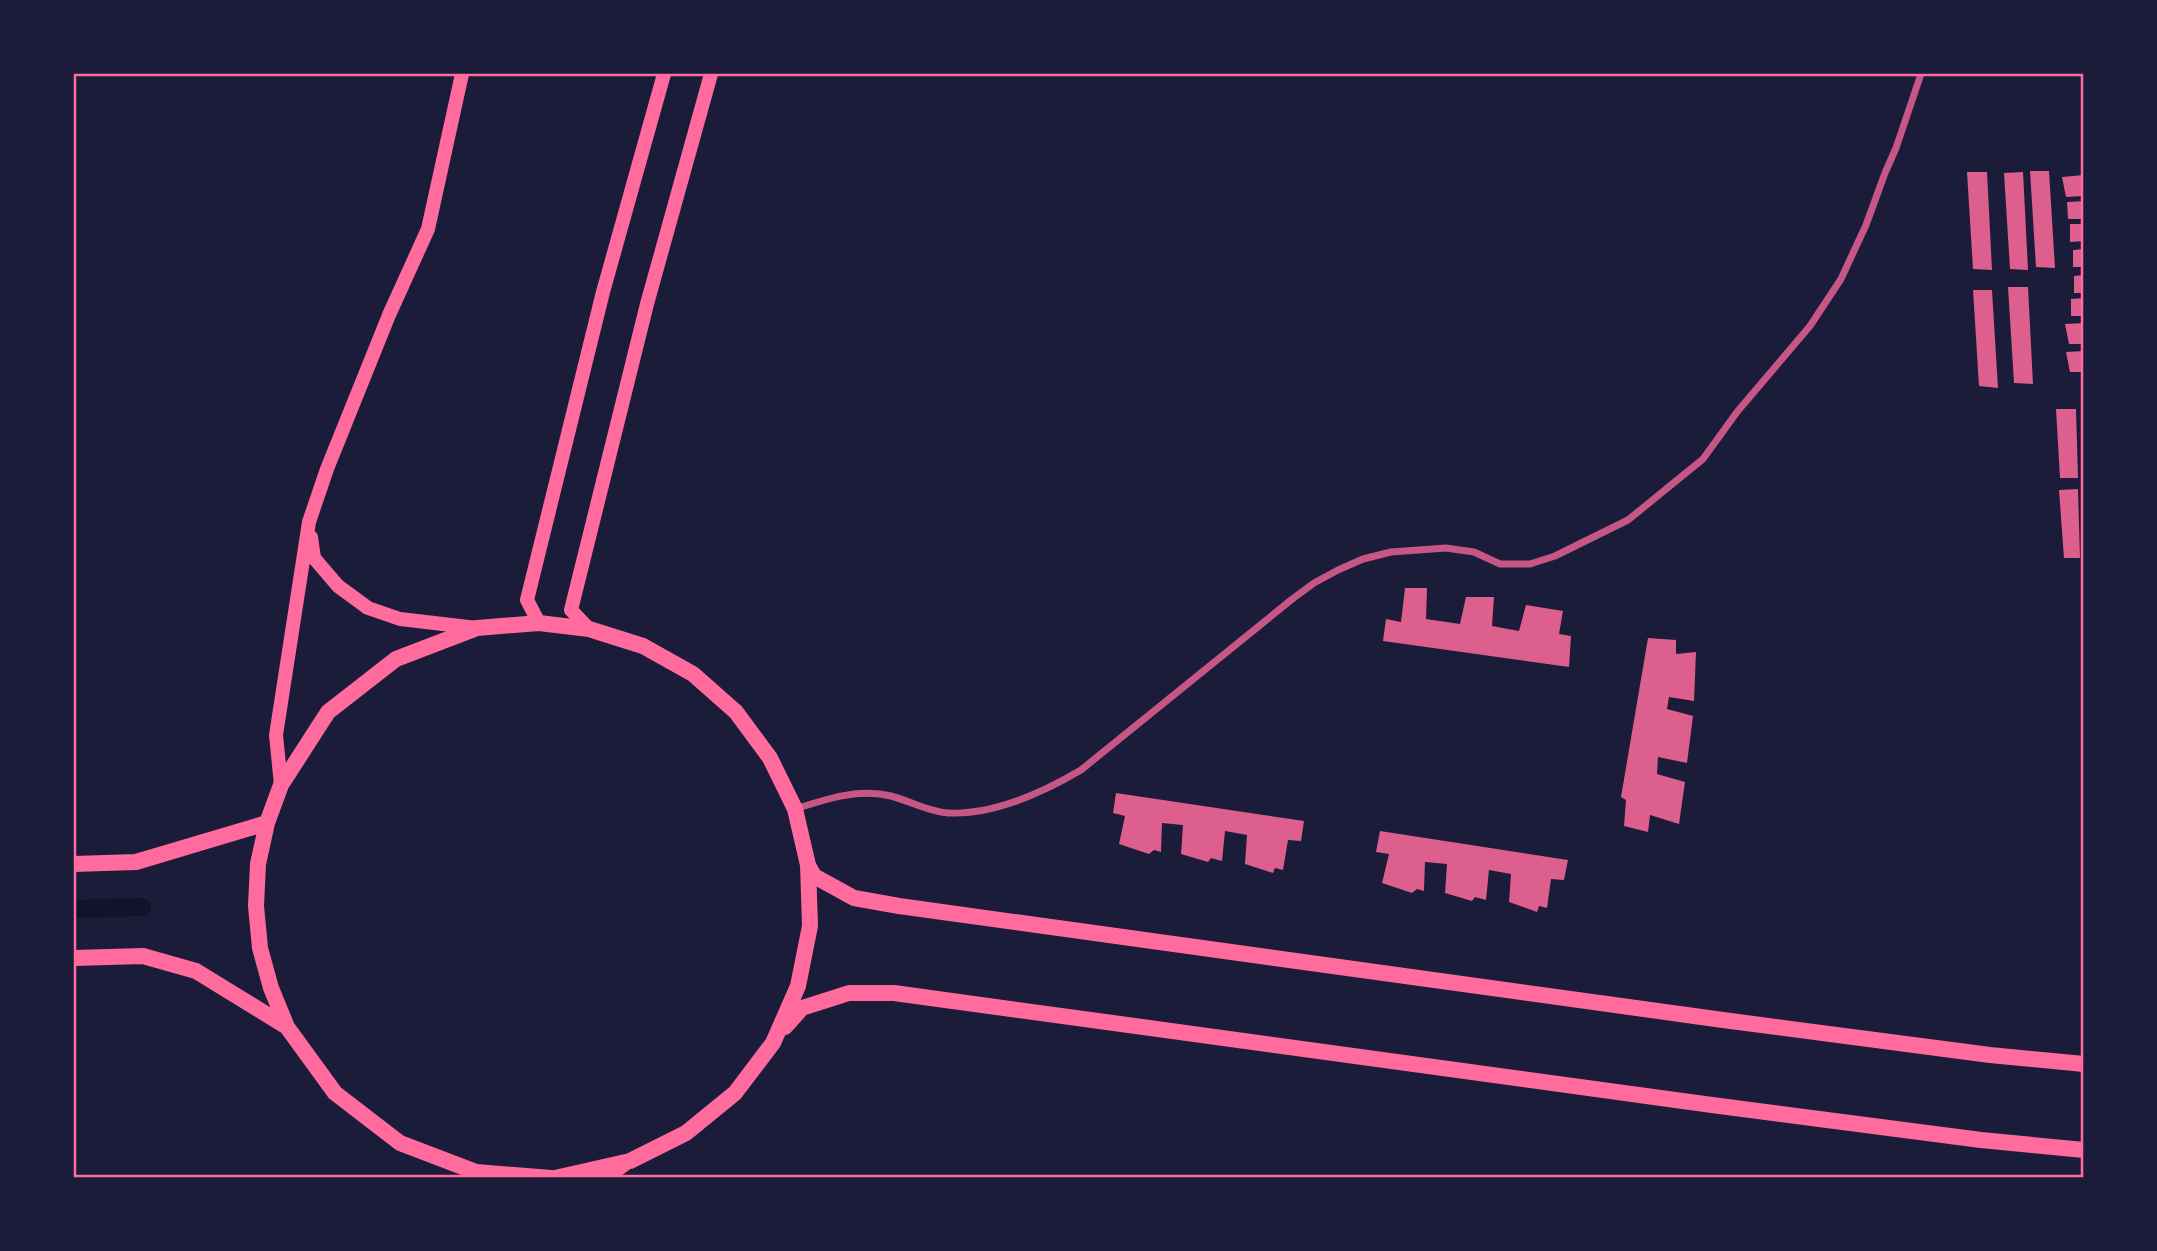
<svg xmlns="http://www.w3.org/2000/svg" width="2157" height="1251" viewBox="0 0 2157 1251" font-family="'Varela Round',sans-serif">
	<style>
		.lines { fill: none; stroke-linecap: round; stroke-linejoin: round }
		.canal { stroke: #12122b; stroke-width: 18 }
		.building { fill: #dd5f8e }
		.minor { stroke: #c65784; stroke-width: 7 }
		.secondary { stroke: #ff6b9d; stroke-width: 14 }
		.trunk { stroke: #ff6b9d; stroke-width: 16 }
		.neatline { fill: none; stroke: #ff6b9d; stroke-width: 2.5 }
	</style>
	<rect width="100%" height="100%" fill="#1b1b3a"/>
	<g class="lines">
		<path class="canal" d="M 74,909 L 142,907"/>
	</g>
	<path class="building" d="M 2030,171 L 2049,171 L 2055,268 L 2036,267 Z
		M 1967,172 L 1987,172 L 1992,270 L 1973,269 Z
		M 2023,172 L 2028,270 L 2010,269 L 2004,173 Z
		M 2084,175 L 2084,196 L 2066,197 L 2062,177 Z
		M 2084,201 L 2084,219 L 2068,219 L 2067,202 Z
		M 2070,224 L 2084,224 L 2084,241 L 2070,242 Z
		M 2084,249 L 2084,267 L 2073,267 L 2073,250 Z
		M 2084,275 L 2084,293 L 2074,293 L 2074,276 Z
		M 2008,287 L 2028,287 L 2033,384 L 2014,383 Z
		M 1973,290 L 1992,290 L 1998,388 L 1979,386 Z
		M 2084,298 L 2084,316 L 2071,316 L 2071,299 Z
		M 2084,323 L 2084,344 L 2069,344 L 2065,324 Z
		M 2084,351 L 2084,372 L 2070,372 L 2066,352 Z
		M 2056,409 L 2076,409 L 2078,478 L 2060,478 Z
		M 2078,489 L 2080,558 L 2064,558 L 2059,490 Z
		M 1405,588 L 1427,588 L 1426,619 L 1460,624 L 1466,597 L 1494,597 L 1492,626 L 1519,631 L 1526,605 L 1563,611 L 1559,634 L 1571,636 L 1569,667 L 1383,641 L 1386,619 L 1401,622 Z
		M 1648,638 L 1676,640 L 1676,654 L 1696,652 L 1694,701 L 1669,697 L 1667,709 L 1693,716 L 1687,763 L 1658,757 L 1657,774 L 1685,782 L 1679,824 L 1650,815 L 1648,832 L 1624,826 L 1626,800 L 1621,797 Z
		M 1116,793 L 1304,821 L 1301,841 L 1288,840 L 1283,870 L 1275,868 L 1273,873 L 1245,864 L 1247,835 L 1225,831 L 1222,861 L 1211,858 L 1208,862 L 1181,854 L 1183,825 L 1162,823 L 1161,852 L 1154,850 L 1149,854 L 1119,844 L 1125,816 L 1113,813 Z
		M 1380,831 L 1568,860 L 1564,880 L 1551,879 L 1547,908 L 1539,906 L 1537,912 L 1509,902 L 1511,874 L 1489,870 L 1486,900 L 1475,897 L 1472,901 L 1445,893 L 1447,864 L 1425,862 L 1424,891 L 1417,889 L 1412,893 L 1382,883 L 1389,854 L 1376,852 Z"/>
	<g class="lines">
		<path class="minor" d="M 795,809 C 826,799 859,788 891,796 C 910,801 929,812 948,813 C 994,815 1042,793 1081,770 L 1291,600 L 1314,583 L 1338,570 L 1363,559 L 1391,552 L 1446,548 L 1474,552 L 1500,564 L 1530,564 L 1555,556 L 1628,520 L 1703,459 L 1737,412 L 1810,326 L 1841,279 L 1866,225 L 1885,173 L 1896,148 L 1921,74"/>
		<path class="secondary" d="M 311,537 L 314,558 L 338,586 L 368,608 L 400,619 L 477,628
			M 539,623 L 527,600 L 603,292 L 664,74
			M 589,629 L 571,610 L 647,304 L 711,74
			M 281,785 L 276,735 L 309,522 L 327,469 L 389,315 L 428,229 L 462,74
			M 606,1178 L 628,1162"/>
		<path class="trunk" d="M 74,864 L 136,862 L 267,823
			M 808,865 L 814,876 L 854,898 L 899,906 L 1723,1020 L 1990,1055 L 2084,1064
			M 74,958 L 143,956 L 196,971 L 287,1027
			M 785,1027 L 802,1008 L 849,993 L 894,993 L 1712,1105 L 1981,1140 L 2084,1150
			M 551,1178 L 476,1172 L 400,1143 L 335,1093 L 287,1027 L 271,988 L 260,948 L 256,906 L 258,864 L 267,823 L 281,785 L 328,712 L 396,659 L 477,628 L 539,623 L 589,629 L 643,646 L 693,674 L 736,712 L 770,758 L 795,809 L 808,865 L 810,926 L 798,986 L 773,1043 L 735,1093 L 686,1133 L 630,1161 L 555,1178"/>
	</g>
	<rect width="2157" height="1251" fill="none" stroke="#1b1b3a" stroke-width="150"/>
	<rect x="75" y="75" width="2007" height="1101" class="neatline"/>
</svg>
